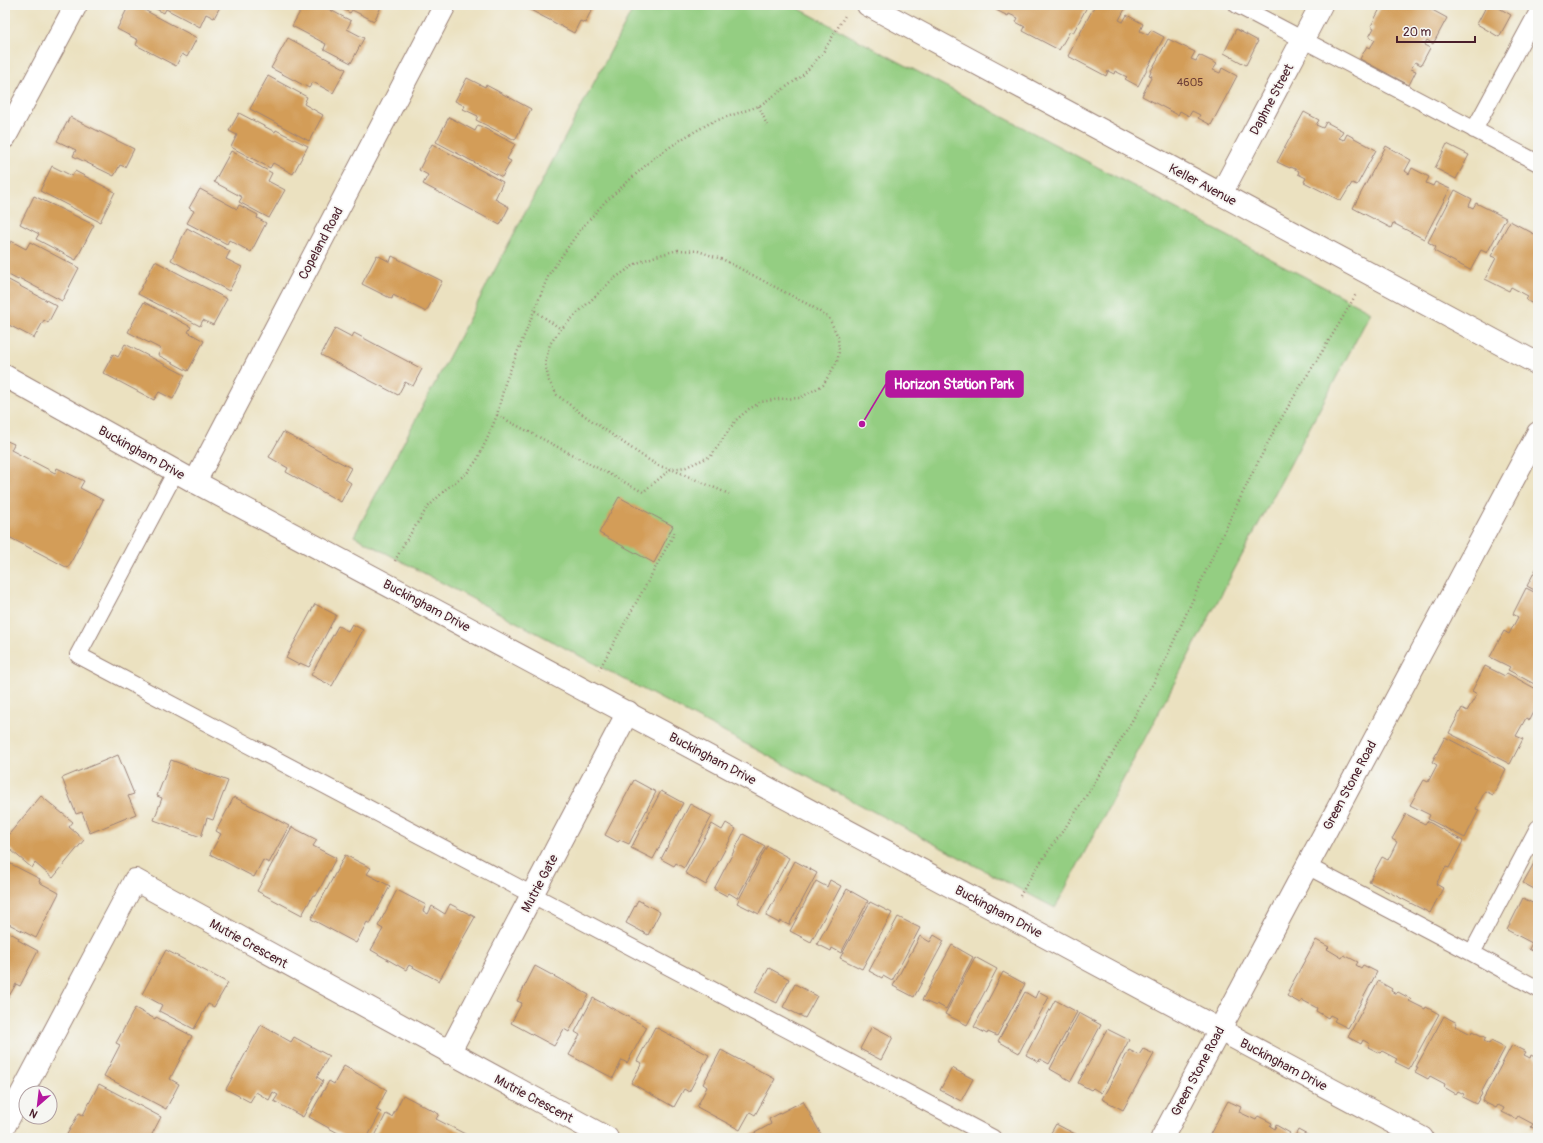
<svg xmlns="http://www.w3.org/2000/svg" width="1543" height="1143" viewBox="0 0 1543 1143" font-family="Pangolin,sans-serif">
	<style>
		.green { fill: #94ce82; stroke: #6f7656 }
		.building { fill: #d39d59 }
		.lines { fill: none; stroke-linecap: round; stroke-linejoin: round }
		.service-casing { stroke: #9a8076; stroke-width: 18 }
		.minor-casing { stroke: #9a8076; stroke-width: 24 }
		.tertiary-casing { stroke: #9a8076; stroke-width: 24 }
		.path { stroke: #9a8076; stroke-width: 2.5; stroke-dasharray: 1 3; stroke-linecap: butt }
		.service { stroke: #fff; stroke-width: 16 }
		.minor { stroke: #fff; stroke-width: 22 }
		.tertiary { stroke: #fff; stroke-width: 22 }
		.labels { text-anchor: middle; stroke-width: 3.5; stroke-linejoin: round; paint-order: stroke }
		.number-label { font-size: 11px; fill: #6c3e36 }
		.street-label { font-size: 13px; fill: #4a1f2b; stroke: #f6f6f2 }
		.leader { fill: none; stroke: #b5179e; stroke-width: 1.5 }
		.callout-dot { fill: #b5179e; stroke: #f6f6f2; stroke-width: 1.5 }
		.callout { fill: #b5179e; stroke: #b5179e; stroke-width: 1.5 }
		.callout-label { font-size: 14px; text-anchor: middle; font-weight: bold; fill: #fff }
	</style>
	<rect width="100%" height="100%" fill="#f6f6f2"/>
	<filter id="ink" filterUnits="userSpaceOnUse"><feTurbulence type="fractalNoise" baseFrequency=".025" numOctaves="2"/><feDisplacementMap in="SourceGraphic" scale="8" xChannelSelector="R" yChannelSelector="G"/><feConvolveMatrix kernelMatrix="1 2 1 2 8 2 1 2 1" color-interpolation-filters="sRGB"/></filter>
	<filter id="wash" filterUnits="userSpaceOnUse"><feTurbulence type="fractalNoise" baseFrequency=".012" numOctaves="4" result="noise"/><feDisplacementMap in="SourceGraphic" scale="16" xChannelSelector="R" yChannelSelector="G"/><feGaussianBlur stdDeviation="0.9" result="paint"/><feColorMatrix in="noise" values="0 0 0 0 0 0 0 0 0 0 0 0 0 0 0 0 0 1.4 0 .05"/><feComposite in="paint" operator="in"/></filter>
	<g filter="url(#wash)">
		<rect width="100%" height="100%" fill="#ebe1c0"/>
		<path class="green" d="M 635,5 L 792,5 L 1371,312 L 1055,908 L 354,536 Z"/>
		<g id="blocks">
			<path class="building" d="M 129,5 L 135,5 L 197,38 L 187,57 L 182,54 L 176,66 L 136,45 L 138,40 L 117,29 Z
				M 148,5 L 221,5 L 214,18 L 206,14 L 200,27 L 166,9 L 164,13 Z
				M 307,5 L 321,5 L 351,21 L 347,29 L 364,38 L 351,63 L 324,49 L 326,44 L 292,26 L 302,8 L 305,10 Z
				M 335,5 L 382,5 L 374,21 L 352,10 L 350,13 Z
				M 521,5 L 594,5 L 585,23 L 580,21 L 574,33 Z
				M 999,5 L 1088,5 L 1073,33 L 1070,31 L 1059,50 L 1023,31 L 1025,27 L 1016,22 L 1018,18 L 1009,14 L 1008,16 L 996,10 Z
				M 1095,5 L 1118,5 L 1125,9 L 1119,20 L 1123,22 L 1127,15 L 1143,24 L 1140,31 L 1148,35 L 1151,30 L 1164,37 L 1138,86 L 1125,79 L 1127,77 L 1115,71 L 1114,74 L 1108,71 L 1106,76 L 1068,56 Z
				M 1382,5 L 1423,5 L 1447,18 L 1433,44 L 1427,40 L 1424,45 L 1430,48 L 1421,65 L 1415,62 L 1411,69 L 1416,71 L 1409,85 L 1360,59 L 1367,46 L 1370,48 L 1375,40 L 1369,37 L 1374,28 L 1371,26 Z
				M 1487,5 L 1494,5 L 1511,15 L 1499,37 L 1477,24 Z
				M 1236,29 L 1258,41 L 1246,65 L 1224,53 Z
				M 288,38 L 346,69 L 333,93 L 313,82 L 309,88 L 271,68 Z
				M 1168,39 L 1195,52 L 1191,59 L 1196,61 L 1199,55 L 1217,64 L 1213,70 L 1220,73 L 1222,68 L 1237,76 L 1211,125 L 1198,118 L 1200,115 L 1192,111 L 1189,116 L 1180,111 L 1178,115 L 1142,96 L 1152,76 L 1149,75 Z
				M 268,76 L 307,97 L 304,104 L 323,115 L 309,141 L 250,109 Z
				M 467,78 L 485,87 L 486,85 L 531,109 L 515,140 L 476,120 L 478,116 L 463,109 L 465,106 L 455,101 Z
				M 1304,112 L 1319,120 L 1316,125 L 1323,128 L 1326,122 L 1343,131 L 1339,138 L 1344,140 L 1347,134 L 1376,150 L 1357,185 L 1352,183 L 1341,201 L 1304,182 L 1306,178 L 1298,174 L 1299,171 L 1291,167 L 1290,168 L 1277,162 Z
				M 239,113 L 275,132 L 276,130 L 308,146 L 293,174 L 273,163 L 270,168 L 231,147 L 237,135 L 229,131 Z
				M 70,117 L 134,149 L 125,167 L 120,165 L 114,176 L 73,156 L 76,150 L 57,141 Z
				M 449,117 L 475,131 L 478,125 L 515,144 L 507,159 L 511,161 L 502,177 L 436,142 Z
				M 432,144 L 503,182 L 495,199 L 509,207 L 500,225 L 423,184 L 428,175 L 419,170 Z
				M 1447,144 L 1469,155 L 1456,179 L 1435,168 Z
				M 1386,146 L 1411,160 L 1405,171 L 1409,174 L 1412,168 L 1429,177 L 1426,183 L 1433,186 L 1435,182 L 1450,189 L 1424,239 L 1393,223 L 1391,228 L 1353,208 Z
				M 231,151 L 272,173 L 268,181 L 285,190 L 269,218 L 239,202 L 242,197 L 214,182 Z
				M 52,166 L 72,176 L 75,171 L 115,192 L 100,222 L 40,191 Z
				M 200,189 L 237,209 L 239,205 L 258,215 L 257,218 L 266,223 L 251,252 L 229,240 L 227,244 L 187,223 L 194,211 L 189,208 Z
				M 1455,190 L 1472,199 L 1469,206 L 1473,208 L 1476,203 L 1506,218 L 1487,253 L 1481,250 L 1470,270 L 1434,251 L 1436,247 L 1428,242 Z
				M 34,196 L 94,225 L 76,260 L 36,239 L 39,234 L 20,224 Z
				M 1510,221 L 1538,236 L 1538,307 L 1526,300 L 1528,296 L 1511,287 L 1509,291 L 1485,279 L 1496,258 L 1491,256 Z
				M 187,228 L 230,251 L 226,259 L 242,267 L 229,291 L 171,260 Z
				M 11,241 L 26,249 L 30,242 L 79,268 L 62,301 L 19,278 L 18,280 L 5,273 L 5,253 Z
				M 377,255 L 390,262 L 392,256 L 442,281 L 426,312 L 393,295 L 392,299 L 362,284 Z
				M 155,261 L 227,299 L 213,325 L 203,320 L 200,326 L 138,294 Z
				M 5,278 L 57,306 L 48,323 L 44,320 L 34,338 L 5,323 Z
				M 144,302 L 191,327 L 188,332 L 204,341 L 188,371 L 158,355 L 161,349 L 128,332 Z
				M 335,328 L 352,337 L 354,333 L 422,369 L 413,386 L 405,382 L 398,395 L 321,355 Z
				M 125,344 L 185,375 L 173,399 L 159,392 L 154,400 L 103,373 L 113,354 L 118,357 Z
				M 283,432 L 351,468 L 345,479 L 351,483 L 341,502 L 286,472 L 288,468 L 269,457 Z
				M 5,440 L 14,444 L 11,450 L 55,473 L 57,468 L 84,481 L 80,488 L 103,500 L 68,568 L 5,535 Z
				M 619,497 L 673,526 L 654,563 L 599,533 Z
				M 1538,565 L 1538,592 L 1527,586 Z
				M 1526,588 L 1538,594 L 1538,686 L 1508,670 L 1510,667 L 1490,657 L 1504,631 L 1509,634 L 1518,617 L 1513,614 Z
				M 315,604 L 336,615 L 309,667 L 300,663 L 299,665 L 286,658 Z
				M 352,624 L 363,630 L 332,686 L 311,675 L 338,626 L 348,631 Z
				M 1485,666 L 1505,676 L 1507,673 L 1538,690 L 1538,702 L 1529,720 L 1526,718 L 1516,736 L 1523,739 L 1510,764 L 1449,733 L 1462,708 L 1467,711 L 1477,694 L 1472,691 Z
				M 1445,737 L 1506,769 L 1493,795 L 1485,791 L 1476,809 L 1479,810 L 1465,838 L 1428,819 L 1430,815 L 1410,805 L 1424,780 L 1428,782 L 1437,765 L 1432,762 Z
				M 118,755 L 134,794 L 128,796 L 136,814 L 90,833 L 82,812 L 76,814 L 62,778 Z
				M 171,760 L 228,781 L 213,820 L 207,818 L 201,837 L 154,820 L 162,798 L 157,796 Z
				M 634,780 L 656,792 L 629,844 L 620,840 L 618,842 L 605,835 Z
				M 661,791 L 683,803 L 653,859 L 631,848 Z
				M 41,796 L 73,822 L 69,827 L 84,840 L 53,878 L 35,863 L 32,868 L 5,845 L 5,839 Z
				M 234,797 L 289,826 L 269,863 L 263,860 L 254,877 L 210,854 L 221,834 L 216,831 Z
				M 690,804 L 712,816 L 684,868 L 676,863 L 674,866 L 661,859 Z
				M 1406,814 L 1425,824 L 1427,821 L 1463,841 L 1449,868 L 1446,867 L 1436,884 L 1443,888 L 1430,913 L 1369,882 L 1382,857 L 1388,860 L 1397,842 L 1392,839 Z
				M 726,823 L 736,829 L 706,885 L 685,873 L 712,824 L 722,830 Z
				M 292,827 L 317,840 L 313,846 L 336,858 L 316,896 L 313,895 L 302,915 L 257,891 Z
				M 743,834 L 765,846 L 737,898 L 729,893 L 727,896 L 714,889 Z
				M 767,846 L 789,858 L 759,914 L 737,903 Z
				M 345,855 L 371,868 L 367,874 L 390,886 L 370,924 L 367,922 L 356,943 L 311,919 Z
				M 1538,856 L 1538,891 L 1523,883 Z
				M 5,861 L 40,879 L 39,882 L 59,893 L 36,938 L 5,922 Z
				M 795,861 L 817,873 L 789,925 L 780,921 L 779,923 L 766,916 Z
				M 830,880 L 841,886 L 811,942 L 790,931 L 816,881 L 827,887 Z
				M 847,889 L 868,901 L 841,953 L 832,948 L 831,951 L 817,944 Z
				M 397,890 L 426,905 L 423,911 L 428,914 L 432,906 L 445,914 L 450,904 L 475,917 L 439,981 L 409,965 L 406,970 L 371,950 L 383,929 L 378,926 Z
				M 1523,898 L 1538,906 L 1538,954 L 1529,949 L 1532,943 L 1507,930 Z
				M 638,900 L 660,912 L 648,935 L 626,923 Z
				M 870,902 L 892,913 L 862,969 L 840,958 Z
				M 898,917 L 920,928 L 892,981 L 883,976 L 882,978 L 869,971 Z
				M 5,930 L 19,938 L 18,940 L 38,951 L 20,986 L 16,984 L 5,1003 Z
				M 934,935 L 944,941 L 914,997 L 893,986 L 920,936 L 930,942 Z
				M 1316,940 L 1329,947 L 1327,949 L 1342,958 L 1344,955 L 1358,962 L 1356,965 L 1361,968 L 1363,965 L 1377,972 L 1353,1017 L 1354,1017 L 1348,1028 L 1334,1021 L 1336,1018 L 1330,1015 L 1328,1018 L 1316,1011 L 1317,1008 L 1302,1000 L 1300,1003 L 1287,996 L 1290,991 L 1288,991 Z
				M 952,945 L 973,957 L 946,1009 L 937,1004 L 936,1006 L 922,1000 Z
				M 166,950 L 228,983 L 214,1007 L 208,1004 L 194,1029 L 159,1011 L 162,1005 L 142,994 Z
				M 975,957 L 997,969 L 967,1025 L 945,1014 Z
				M 535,966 L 589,995 L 569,1032 L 564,1029 L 554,1046 L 511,1023 L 522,1003 L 517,1001 Z
				M 769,968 L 789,979 L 777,1003 L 755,992 Z
				M 1003,972 L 1025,984 L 997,1036 L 988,1032 L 987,1034 L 974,1027 Z
				M 1378,981 L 1392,989 L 1391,991 L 1396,994 L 1398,992 L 1411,999 L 1409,1001 L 1425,1009 L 1426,1007 L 1439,1014 L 1409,1069 L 1395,1062 L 1397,1059 L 1382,1051 L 1380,1053 L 1368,1047 L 1370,1044 L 1363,1040 L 1361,1044 L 1348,1037 Z
				M 795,984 L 817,996 L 805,1018 L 783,1007 Z
				M 1038,991 L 1049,997 L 1019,1053 L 998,1041 L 1025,992 L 1035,998 Z
				M 593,998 L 647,1027 L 627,1063 L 622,1060 L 613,1078 L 569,1055 L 580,1035 L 575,1032 Z
				M 1055,1000 L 1077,1012 L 1049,1064 L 1040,1059 L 1039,1062 L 1026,1055 Z
				M 135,1008 L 155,1019 L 156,1017 L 192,1036 L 170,1079 L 179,1084 L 166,1109 L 104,1076 L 120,1045 L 116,1043 Z
				M 1079,1013 L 1101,1025 L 1071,1081 L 1050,1069 Z
				M 1444,1016 L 1457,1023 L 1455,1026 L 1471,1034 L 1472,1031 L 1486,1038 L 1484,1041 L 1489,1044 L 1491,1041 L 1505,1048 L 1481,1093 L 1482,1094 L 1476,1104 L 1462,1097 L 1464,1094 L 1458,1091 L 1456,1094 L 1444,1087 L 1445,1084 L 1430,1076 L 1428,1079 L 1415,1072 L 1418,1067 L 1416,1067 Z
				M 261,1025 L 291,1042 L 294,1037 L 329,1056 L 317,1077 L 323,1081 L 303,1117 L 274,1101 L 278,1095 L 273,1092 L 269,1100 L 256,1092 L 250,1102 L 226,1089 Z
				M 872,1026 L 893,1037 L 881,1060 L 860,1049 Z
				M 655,1027 L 709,1055 L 689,1092 L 684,1089 L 674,1107 L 631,1083 L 642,1063 L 637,1061 Z
				M 1107,1029 L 1129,1040 L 1101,1093 L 1093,1088 L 1091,1090 L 1078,1083 Z
				M 1512,1045 L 1526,1052 L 1524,1055 L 1530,1058 L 1531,1055 L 1538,1059 L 1538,1130 L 1531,1127 L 1533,1124 L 1518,1116 L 1516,1119 L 1502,1112 L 1504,1108 L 1498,1105 L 1496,1108 L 1482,1101 Z
				M 1143,1049 L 1154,1054 L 1123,1110 L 1102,1099 L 1129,1050 L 1139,1055 Z
				M 721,1050 L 775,1079 L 755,1115 L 750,1112 L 740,1130 L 697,1107 L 707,1087 L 703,1084 Z
				M 344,1066 L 387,1090 L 376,1110 L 381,1112 L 367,1138 L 347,1138 L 309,1117 L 329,1081 L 334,1084 Z
				M 952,1068 L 973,1079 L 961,1101 L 940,1090 Z
				M 99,1084 L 161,1117 L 150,1138 L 138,1137 L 138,1138 L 65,1138 L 79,1113 L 83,1115 Z
				M 403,1095 L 439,1114 L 436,1119 L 467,1135 L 465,1138 L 374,1138 L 386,1114 L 392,1117 Z
				M 803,1101 L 823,1138 L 753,1138 L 751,1135 L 771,1124 L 769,1119 Z
				M 1228,1101 L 1241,1107 L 1239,1112 L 1256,1120 L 1258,1116 L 1272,1123 L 1270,1126 L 1275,1129 L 1276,1125 L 1290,1133 L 1287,1138 L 1208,1138 Z
				M 1056,1124 L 1077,1135 L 1075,1138 L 1048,1138 Z
				M 1298,1130 L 1313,1138 L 1294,1138 Z"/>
		</g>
	</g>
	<g filter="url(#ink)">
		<use href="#blocks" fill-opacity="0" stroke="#9a8076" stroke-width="1"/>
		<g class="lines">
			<g class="service-casing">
				<path id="service" d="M 1237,5 L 1538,163
					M 1474,130 L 1538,11
					M 176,471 L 78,655 L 993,1138
					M 1307,866 L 1472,953 L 1538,989
					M 1472,953 L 1538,828"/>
			</g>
			<g class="minor-casing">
				<path id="minor" d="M 868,5 L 1538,364
					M 5,137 L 76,5
					M 1221,194 L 1321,5
					M 195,482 L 445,5
					M 449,1053 L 628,712
					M 5,1125 L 135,880 L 607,1138
					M 1162,1138 L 1538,433"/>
			</g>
			<g class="tertiary-casing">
				<path id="tertiary" d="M 5,376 L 195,482 L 1422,1138"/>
			</g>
			<path class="path" d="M 759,106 L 767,125
				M 678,250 L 698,251 L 724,260 L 811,306 L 829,318 L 838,337 L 839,352 L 837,362 L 823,385 L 800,398 L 779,399 L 761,402 L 749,409 L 736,420 L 711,456 L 686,467 L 671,469 L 659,466 L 644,457 L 578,411 L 557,395 L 549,381 L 545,363 L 550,344 L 561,329 L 612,280 L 637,263 L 656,256 Z
				M 535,311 L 561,329
				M 497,415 L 643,492 L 671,469 L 729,494
				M 395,561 L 402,547 L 427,508 L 446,489 L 467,473 L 477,460 L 488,437 L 497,415 L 505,383 L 549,274 L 580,230 L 604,203 L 655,157 L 685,137 L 712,122 L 759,106 L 802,76 L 822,54 L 846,14
				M 599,670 L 675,532
				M 1020,896 C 1036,866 1058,839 1077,810 C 1107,764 1135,717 1161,669 C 1197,591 1232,511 1272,435 C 1298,387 1330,342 1356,294"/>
			<use href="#service" class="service"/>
			<use href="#minor" class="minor"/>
			<use href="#tertiary" class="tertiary"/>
		</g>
	</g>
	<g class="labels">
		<g class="number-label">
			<text x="1190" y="86">4605</text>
		</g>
		<g class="street-label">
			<text transform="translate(1271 99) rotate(-62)" y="5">Daphne Street</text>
			<text transform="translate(1203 184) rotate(28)" y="5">Keller Avenue</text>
			<text transform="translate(320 243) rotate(-62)" y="5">Copeland Road</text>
			<text transform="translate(142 452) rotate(29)" y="5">Buckingham Drive</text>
			<text transform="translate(427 605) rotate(28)" y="5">Buckingham Drive</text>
			<text transform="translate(713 758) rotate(28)" y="5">Buckingham Drive</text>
			<text transform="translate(1349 785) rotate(-62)" y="5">Green Stone Road</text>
			<text transform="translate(539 883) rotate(-62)" y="5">Mutrie Gate</text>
			<text transform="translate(999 911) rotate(28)" y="5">Buckingham Drive</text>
			<text transform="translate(249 943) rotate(29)" y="5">Mutrie Crescent</text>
			<text transform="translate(1284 1064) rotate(28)" y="5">Buckingham Drive</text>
			<text transform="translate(1197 1071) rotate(-62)" y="5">Green Stone Road</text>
			<text transform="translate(534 1098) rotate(28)" y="5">Mutrie Crescent</text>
		</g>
	</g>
	<path class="leader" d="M862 424L886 384"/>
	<circle class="callout-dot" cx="862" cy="424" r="4"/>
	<rect class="callout" x="886" y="371" width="137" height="26" rx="4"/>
	<g class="callout-label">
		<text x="954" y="389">Horizon Station Park</text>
	</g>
	<rect width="1543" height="1143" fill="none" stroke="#f6f6f2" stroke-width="20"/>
	<g transform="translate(38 1105) rotate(208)"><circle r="19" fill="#f6f6f2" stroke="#b1a0a2"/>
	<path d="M0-3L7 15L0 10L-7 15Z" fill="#b5179e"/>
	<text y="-6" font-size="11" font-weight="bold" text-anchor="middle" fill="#4a1f2b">N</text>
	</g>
	<path d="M1397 36v6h78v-6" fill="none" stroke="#4a1f2b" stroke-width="2"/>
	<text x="1403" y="36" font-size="12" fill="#4a1f2b" stroke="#f6f6f2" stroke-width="3" paint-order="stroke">20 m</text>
</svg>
